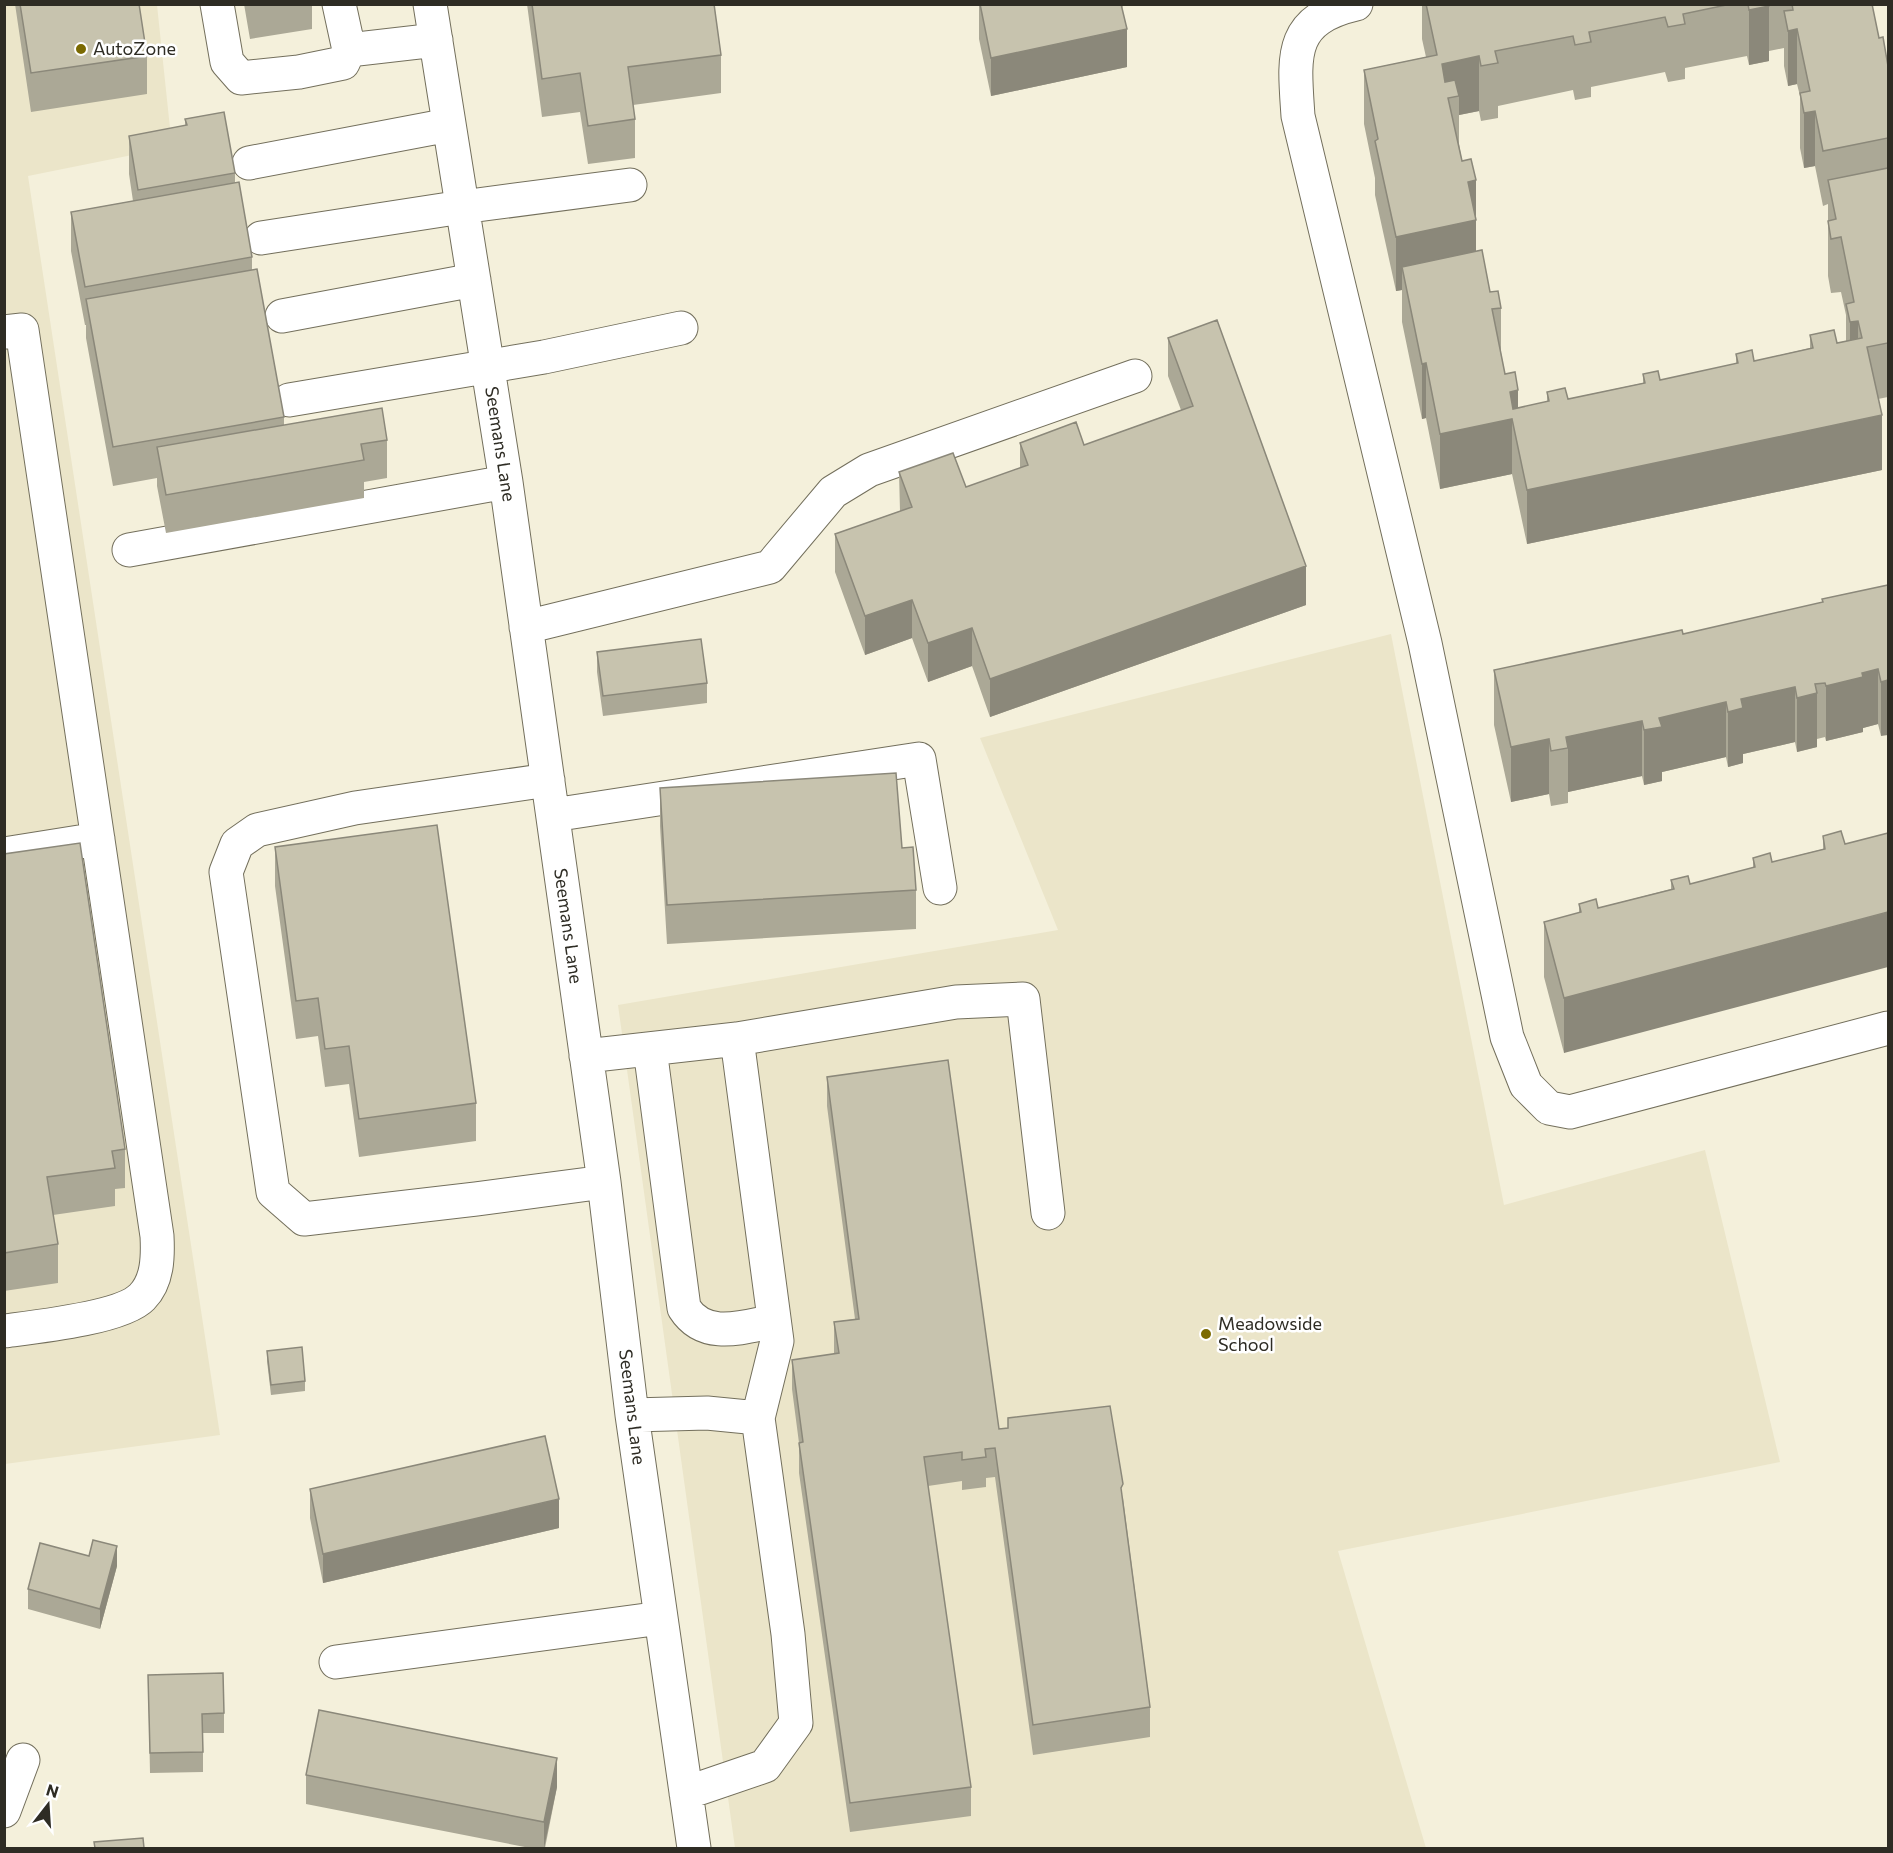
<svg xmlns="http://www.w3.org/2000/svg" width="1893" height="1853" viewBox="0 0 1893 1853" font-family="Commissioner,sans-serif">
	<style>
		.built { fill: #ebe5c9 }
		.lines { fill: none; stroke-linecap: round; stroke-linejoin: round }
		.minor-casing { stroke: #736f5c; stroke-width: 35 }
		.minor { stroke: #fff; stroke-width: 33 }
		.wall { fill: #aba896; fill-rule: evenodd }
		.shaded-wall { fill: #8b887a }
		.building { fill: #c7c3ae; stroke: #8b887a; stroke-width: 1.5 }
		.poi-dot { fill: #7b6a02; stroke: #fff; stroke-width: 2 }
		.labels { text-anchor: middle; stroke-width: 5; stroke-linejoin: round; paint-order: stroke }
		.poi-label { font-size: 18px; fill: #2e2c24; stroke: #fff; text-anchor: start }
		.street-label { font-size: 18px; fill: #2e2c24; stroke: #fff }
	</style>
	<rect width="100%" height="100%" fill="#f4f0db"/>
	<path class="built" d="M 4,5 L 157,5 L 172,147 L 28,176 L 220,1435 L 5,1464 Z
		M 1391,634 L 1504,1205 L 1705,1150 L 1780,1462 L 1338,1551 L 1426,1848 L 735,1848 L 618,1005 L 1058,930 L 980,738 Z"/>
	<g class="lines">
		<g class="minor-casing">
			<path id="minor" d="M 217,4 L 227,62 L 241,78 L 299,72 L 343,63 L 349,50 L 339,4
				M 430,4 L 506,482 L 604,1182 L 632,1415 L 694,1848
				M 1356,4 C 1288,20 1294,56 1298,116 L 1425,643 L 1507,1037 L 1526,1085 L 1549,1108 L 1570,1112 L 1888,1028
				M 349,50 L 436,40
				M 249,163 L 449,125
				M 261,238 L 462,207 L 630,185
				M 282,316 L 474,280
				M 4,332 L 22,330 L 157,1236 C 158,1256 158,1281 142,1297 C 122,1318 35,1327 4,1331
				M 289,400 L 544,357 L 681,328
				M 129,550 L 506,482
				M 526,627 L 770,567 L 833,492 L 869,470 L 1135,376
				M 548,780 L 355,808 L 257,830 L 237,844 L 226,872 L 273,1192 L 304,1219 L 476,1199 L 604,1182
				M 553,815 L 919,759 L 940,888
				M 4,854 L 98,839
				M 737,1039 L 777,1341 L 758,1418
				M 650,1049 L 684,1308 C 705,1341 743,1327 774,1321
				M 586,1056 L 737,1039 L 956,1002 L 1023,999 L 1048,1213
				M 632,1415 L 707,1413 L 758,1418 L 788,1634 L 796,1723 L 765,1766 L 686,1793
				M 336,1662 L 661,1618
				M 4,1811 L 23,1760"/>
		</g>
		<use href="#minor" class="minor"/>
	</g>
	<path class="wall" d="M 15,4 L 139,4 L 147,56 L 147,94 L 31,112 Z
		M 244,4 L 312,4 L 312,29 L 250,39 Z
		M 527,4 L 714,4 L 721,55 L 721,93 L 633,105 L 635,119 L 635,158 L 588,164 L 580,112 L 542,117 Z
		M 979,4 L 1123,4 L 1122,10 L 1127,67 L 991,96 L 979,39 Z
		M 1422,4 L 1872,4 L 1879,38 L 1888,66 L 1888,397 L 1878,399 L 1882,470 L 1527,544 L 1512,474 L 1440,489 L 1426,418 L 1422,419 L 1402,322 L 1402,290 L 1396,291 L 1375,195 L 1375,178 L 1364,124 L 1364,70 L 1426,57 L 1422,39 ZM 1784,48 L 1784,66 L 1788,86 L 1797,84 L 1800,96 L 1800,148 L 1804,168 L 1815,166 L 1823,206 L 1828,204 L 1828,276 L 1831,293 L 1841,292 L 1846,315 L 1846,341 L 1837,343 L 1810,335 L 1810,348 L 1754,361 L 1736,354 L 1736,364 L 1660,380 L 1643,374 L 1643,383 L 1568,399 L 1547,392 L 1547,402 L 1518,408 L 1505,374 L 1501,353 L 1501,308 L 1490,292 L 1476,252 L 1476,180 L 1462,161 L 1459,144 L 1459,115 L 1479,111 L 1481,121 L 1498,118 L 1498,106 L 1573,90 L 1575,100 L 1591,97 L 1591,87 L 1665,72 L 1668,82 L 1685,79 L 1685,68 L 1747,56 L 1749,65 L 1769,61 L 1769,51 Z
		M 185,119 L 235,173 L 235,183 L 252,257 L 252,270 L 284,417 L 284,425 L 387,440 L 387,478 L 364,482 L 364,498 L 166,533 L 157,486 L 157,478 L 113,486 L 86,338 L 86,325 L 85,325 L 71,251 L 71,212 L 133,201 L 129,174 L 129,136 L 185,126 Z
		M 1168,338 L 1306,605 L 990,717 L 972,666 L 928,682 L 912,638 L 865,655 L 835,572 L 835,534 L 900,511 L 899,472 L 966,487 L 1020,468 L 1020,443 L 1084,445 L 1181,410 L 1168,376 Z
		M 1888,585 L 1881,736 L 1878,724 L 1863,728 L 1863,732 L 1826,741 L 1825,737 L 1817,739 L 1817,747 L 1797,752 L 1795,742 L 1743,754 L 1743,763 L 1728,767 L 1726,757 L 1662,772 L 1662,781 L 1644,785 L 1642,776 L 1568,792 L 1568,803 L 1551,806 L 1549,794 L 1511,802 L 1494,725 L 1494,670 L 1683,634 L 1822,603 L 1822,599 Z
		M 597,652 L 707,683 L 707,703 L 603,716 L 597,672 Z
		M 660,788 L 902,848 L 916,890 L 916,929 L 667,944 L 660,826 Z
		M 1823,836 L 1845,844 L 1564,1053 L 1544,977 L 1544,922 L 1579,913 L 1579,904 L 1598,908 L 1671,889 L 1671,880 L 1690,884 L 1753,868 L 1753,858 L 1772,862 L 1823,849 Z
		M 275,847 L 476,1103 L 476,1141 L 359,1157 L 349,1084 L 325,1087 L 318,1036 L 296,1039 L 275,886 Z
		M 4,854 L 125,1149 L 125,1188 L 115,1189 L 115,1206 L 53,1215 L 58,1244 L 58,1283 L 4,1291 Z
		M 827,1077 L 999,1429 L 1008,1428 L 1008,1418 L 1123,1498 L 1150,1707 L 1150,1737 L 1033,1755 L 995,1477 L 986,1478 L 986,1487 L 962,1490 L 962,1481 L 928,1486 L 971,1787 L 971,1816 L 850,1832 L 799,1473 L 799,1443 L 792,1389 L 792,1360 L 834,1354 L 834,1322 L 855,1319 L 827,1106 Z
		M 267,1351 L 305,1381 L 305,1391 L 271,1395 L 267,1361 Z
		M 310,1489 L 559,1528 L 323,1583 L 310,1518 Z
		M 117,1566 L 100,1629 L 28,1609 L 28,1589 Z
		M 148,1675 L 224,1713 L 224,1733 L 203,1733 L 203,1772 L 150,1773 Z
		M 306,1775 L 557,1787 L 545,1848 L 530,1848 L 306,1804 Z"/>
	<path class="shaded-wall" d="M 1769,6 L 1769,61 L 1749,65 L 1749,10 Z
		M 1127,29 L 1127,67 L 991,96 L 991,58 Z
		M 1797,29 L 1797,84 L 1788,86 L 1788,31 Z
		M 1479,56 L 1479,111 L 1459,115 L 1459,96 L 1448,98 L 1442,64 Z
		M 1815,111 L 1815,166 L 1804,168 L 1804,113 Z
		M 1476,180 L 1476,274 L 1402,267 L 1402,290 L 1396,291 L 1396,237 L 1468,182 Z
		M 1858,321 L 1858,375 L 1850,377 L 1850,322 Z
		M 1426,363 L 1426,418 L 1422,419 L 1422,364 Z
		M 1518,390 L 1518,444 L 1512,419 L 1512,474 L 1440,489 L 1440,434 L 1510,392 Z
		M 1882,415 L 1882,470 L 1527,544 L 1527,490 Z
		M 1306,566 L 1306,605 L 990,717 L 990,679 Z
		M 912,600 L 912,638 L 865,655 L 865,616 Z
		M 972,628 L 972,666 L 928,682 L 928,643 Z
		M 1878,669 L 1878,724 L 1863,728 L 1863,732 L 1826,741 L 1826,686 L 1862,673 Z
		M 1888,680 L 1888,735 L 1881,736 L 1881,682 Z
		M 1795,687 L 1795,742 L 1743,754 L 1743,763 L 1728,767 L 1728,712 L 1741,699 Z
		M 1817,693 L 1817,747 L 1797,752 L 1797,698 Z
		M 1726,702 L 1726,757 L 1662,772 L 1662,781 L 1644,785 L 1644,730 L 1659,718 Z
		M 1642,721 L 1642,776 L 1568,792 L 1568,748 L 1566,737 Z
		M 1549,739 L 1549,794 L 1511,802 L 1511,747 Z
		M 1888,912 L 1888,967 L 1564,1053 L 1564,998 Z
		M 559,1499 L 559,1528 L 323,1583 L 323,1554 Z
		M 117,1546 L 117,1566 L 100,1629 L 100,1609 Z
		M 557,1758 L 557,1787 L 544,1848 L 544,1822 Z"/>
	<path class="building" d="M 20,4 L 139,4 L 147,56 L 31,73 Z
		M 532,4 L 714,4 L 721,55 L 628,67 L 635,119 L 588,126 L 580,73 L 542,79 Z
		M 980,4 L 1121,4 L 1127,29 L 991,58 Z
		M 1426,4 L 1731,4 L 1683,14 L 1685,24 L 1668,27 L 1665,17 L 1589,32 L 1591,42 L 1575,45 L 1573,36 L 1495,51 L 1498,63 L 1481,66 L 1479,56 L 1442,64 L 1445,82 L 1455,80 L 1459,96 L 1448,98 L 1462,161 L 1471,159 L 1476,180 L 1468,182 L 1476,220 L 1396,237 L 1375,141 L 1378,139 L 1364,70 L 1437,55 Z
		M 1748,4 L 1769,4 L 1769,6 L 1749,10 Z
		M 1792,4 L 1872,4 L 1879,38 L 1883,37 L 1888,66 L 1888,138 L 1823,151 L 1815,111 L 1804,113 L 1800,93 L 1810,91 L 1797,29 L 1788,31 L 1784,11 L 1793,10 Z
		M 224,112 L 235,173 L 138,190 L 129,136 L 187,125 L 185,119 Z
		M 1888,168 L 1888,343 L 1867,347 L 1882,415 L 1527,490 L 1512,419 L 1440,434 L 1426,363 L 1422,364 L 1402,267 L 1482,250 L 1490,292 L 1498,291 L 1501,308 L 1492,309 L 1505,374 L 1515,372 L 1518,390 L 1510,392 L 1513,409 L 1549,401 L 1547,392 L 1565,388 L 1568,399 L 1645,383 L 1643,374 L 1658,371 L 1660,380 L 1738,363 L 1736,354 L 1752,350 L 1754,361 L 1813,348 L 1810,335 L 1834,330 L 1837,343 L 1862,338 L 1858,321 L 1850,322 L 1846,304 L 1854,302 L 1841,237 L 1831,239 L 1828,221 L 1836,219 L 1828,180 Z
		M 239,182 L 252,257 L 85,287 L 71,212 Z
		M 257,269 L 284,417 L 113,447 L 86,299 Z
		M 1217,320 L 1306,566 L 990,679 L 972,628 L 928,643 L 912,600 L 865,616 L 835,534 L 912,507 L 899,472 L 953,453 L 966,487 L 1028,465 L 1020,443 L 1076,422 L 1084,445 L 1193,406 L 1168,338 Z
		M 382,408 L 387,440 L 361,444 L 364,460 L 166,495 L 157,447 Z
		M 1888,585 L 1888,680 L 1881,682 L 1878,669 L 1862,673 L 1863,677 L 1826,686 L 1825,683 L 1815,684 L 1817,693 L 1797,698 L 1795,687 L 1741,699 L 1743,708 L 1728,712 L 1726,702 L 1659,718 L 1662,727 L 1644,730 L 1642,721 L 1566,737 L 1568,748 L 1551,751 L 1549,739 L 1511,747 L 1494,670 L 1682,630 L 1683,634 L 1823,602 L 1822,599 Z
		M 701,639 L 707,683 L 603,696 L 597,652 Z
		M 896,773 L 902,848 L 913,847 L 916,890 L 667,905 L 660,788 Z
		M 437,825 L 476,1103 L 359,1119 L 349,1046 L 325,1049 L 318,998 L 296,1001 L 275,847 Z
		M 1841,831 L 1845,844 L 1888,833 L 1888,912 L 1564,998 L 1544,922 L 1581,912 L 1579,904 L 1596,899 L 1598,908 L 1674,889 L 1671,880 L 1688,876 L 1690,884 L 1755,867 L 1753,858 L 1770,853 L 1772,862 L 1825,849 L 1823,836 Z
		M 80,843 L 125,1149 L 112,1151 L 115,1168 L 47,1177 L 58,1244 L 4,1253 L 4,854 Z
		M 948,1060 L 999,1429 L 1008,1428 L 1008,1418 L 1110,1406 L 1123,1484 L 1121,1488 L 1150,1707 L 1033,1725 L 995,1448 L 985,1449 L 986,1457 L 962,1460 L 962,1452 L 924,1457 L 971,1787 L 850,1803 L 799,1443 L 803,1442 L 792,1360 L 839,1353 L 834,1322 L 859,1319 L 827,1077 Z
		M 302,1347 L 305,1381 L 271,1385 L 267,1351 Z
		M 545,1436 L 559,1499 L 323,1554 L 310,1489 Z
		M 93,1540 L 117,1546 L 100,1609 L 28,1589 L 40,1543 L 89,1556 Z
		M 223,1673 L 224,1713 L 202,1714 L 203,1752 L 150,1753 L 148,1675 Z
		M 319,1710 L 557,1758 L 544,1822 L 306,1775 Z
		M 143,1838 L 144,1848 L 95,1848 L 94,1842 Z"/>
	<g class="poi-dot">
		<circle cx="81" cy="49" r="6"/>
		<circle cx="1206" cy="1334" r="6"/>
	</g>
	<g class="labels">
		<g class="poi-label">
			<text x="93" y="55">AutoZone</text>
			<text x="1218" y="1330">Meadowside<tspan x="1218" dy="21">School</tspan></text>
		</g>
		<g class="street-label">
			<text transform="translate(500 444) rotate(81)" y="6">Seemans Lane</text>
			<text transform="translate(568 926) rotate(82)" y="6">Seemans Lane</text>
			<text transform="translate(632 1407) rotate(83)" y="6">Seemans Lane</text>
		</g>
	</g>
	<rect width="1893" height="1853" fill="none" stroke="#2e2c24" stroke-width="12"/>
	<g transform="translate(48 1805) rotate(17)" stroke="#ffffff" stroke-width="4.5" paint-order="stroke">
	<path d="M0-4.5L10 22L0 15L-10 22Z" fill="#2e2c24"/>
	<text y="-9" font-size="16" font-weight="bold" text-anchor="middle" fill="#2e2c24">N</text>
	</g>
</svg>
